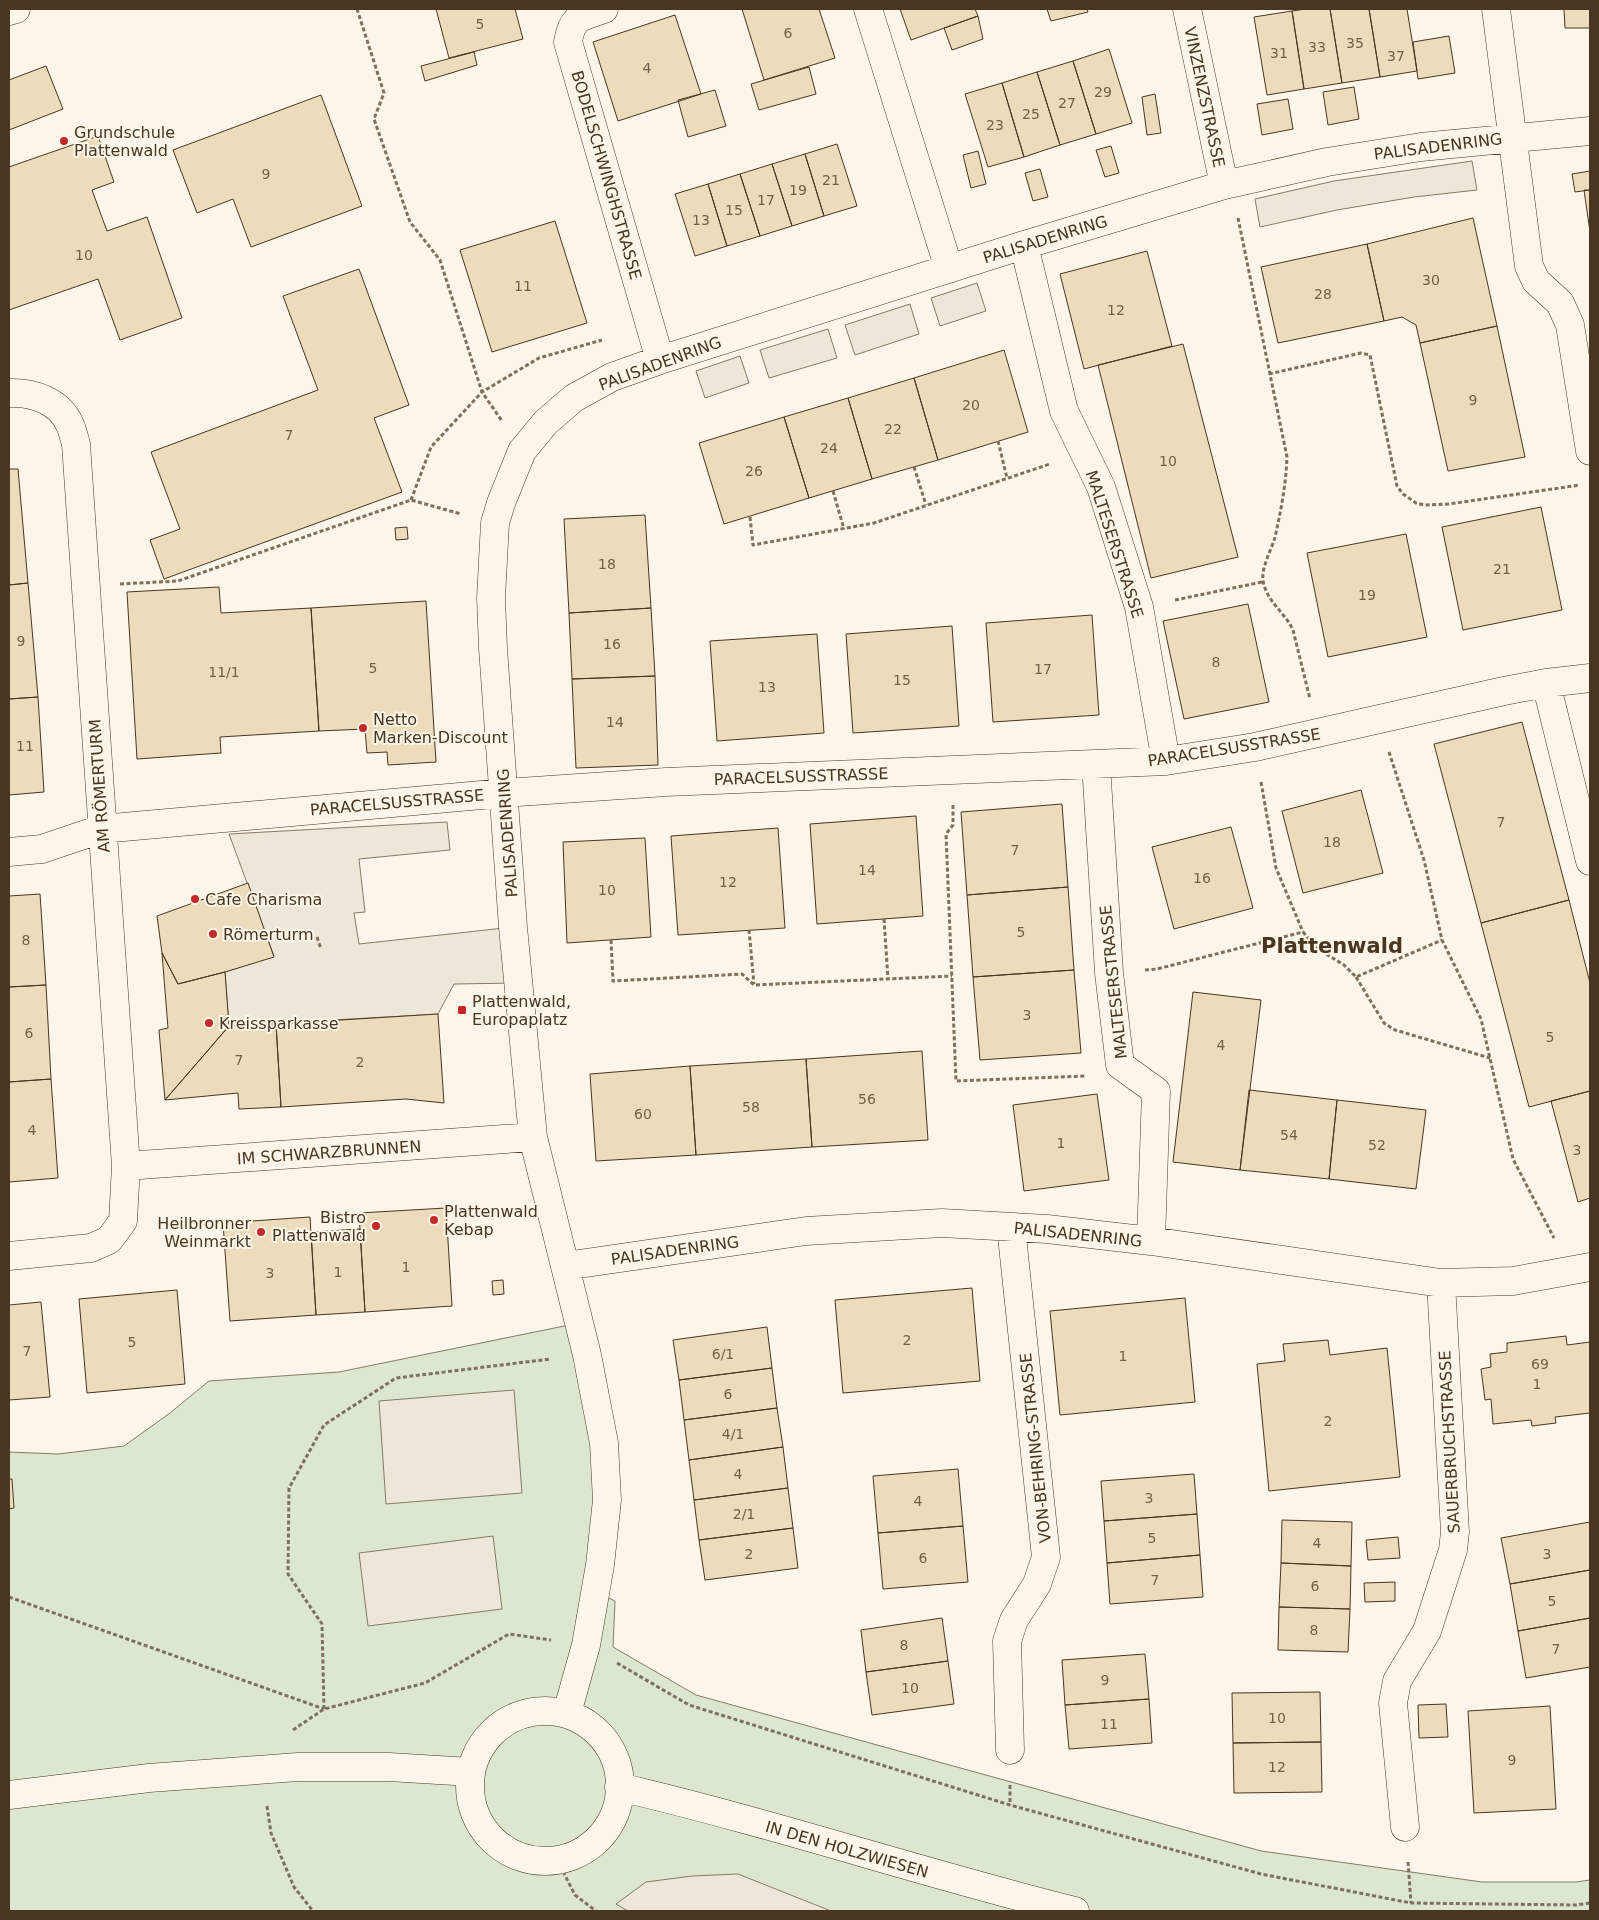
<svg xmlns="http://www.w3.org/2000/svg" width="1599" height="1920" viewBox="0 0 1599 1920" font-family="'DejaVu Sans',sans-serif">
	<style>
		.green { fill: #dce7d0; stroke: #887966 }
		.parking { fill: #ede7d9; stroke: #887966 }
		.building { fill: #ecdcbc; stroke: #4a3520 }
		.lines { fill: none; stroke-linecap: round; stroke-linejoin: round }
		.minor-casing { stroke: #4a3520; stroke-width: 29 }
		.path { stroke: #7f6f5c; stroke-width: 3; stroke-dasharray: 4 2.5; stroke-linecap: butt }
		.minor { stroke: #fbf6e9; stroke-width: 28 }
		.poi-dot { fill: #c62828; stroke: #fbf6e9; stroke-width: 2 }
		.labels { text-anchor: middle; stroke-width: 4; stroke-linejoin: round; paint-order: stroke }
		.number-label { font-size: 14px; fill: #725f47 }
		.street-label { font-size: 16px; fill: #4a3520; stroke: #fbf6e9 }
		.poi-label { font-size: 16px; fill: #4a3520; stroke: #fbf6e9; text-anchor: start }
		.district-label { font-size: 21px; font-weight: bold; fill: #4a3520; stroke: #fbf6e9 }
	</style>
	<rect width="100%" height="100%" fill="#fbf6e9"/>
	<path class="green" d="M 579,1323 L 604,1443 L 595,1591 L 615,1601 L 613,1647 L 696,1695 L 1261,1851 L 1482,1882 L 1576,1882 L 1590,1880 L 1590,1911 L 9,1911 L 9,1452 L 58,1454 L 124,1446 L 170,1413 L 209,1381 L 339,1372 Z"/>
	<path class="parking" d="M 1472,161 L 1477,190 L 1414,197 L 1337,210 L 1260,227 L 1255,199 L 1334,181 Z
		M 977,283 L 986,311 L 940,326 L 931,298 Z
		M 910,304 L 919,334 L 855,355 L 845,325 Z
		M 828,329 L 837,358 L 769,378 L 760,350 Z
		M 740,356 L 749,383 L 705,398 L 696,371 Z
		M 447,822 L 450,850 L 359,859 L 365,912 L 354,913 L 359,944 L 513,927 L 517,983 L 454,984 L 438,1014 L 229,1026 L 225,972 L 274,956 L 229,834 Z
		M 514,1390 L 522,1493 L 386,1504 L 379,1401 Z
		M 493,1536 L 502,1609 L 368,1626 L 359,1553 Z
		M 738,1874 L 831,1911 L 628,1911 L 616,1904 L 646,1882 L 692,1876 Z"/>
	<path class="building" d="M 436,9 L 515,9 L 523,39 L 449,58 Z
		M 742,9 L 819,9 L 835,58 L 764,80 Z
		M 900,9 L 975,9 L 978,16 L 911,40 Z
		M 1047,9 L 1087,9 L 1088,12 L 1051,21 Z
		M 1306,9 L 1330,9 L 1342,83 L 1304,89 L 1292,11 Z
		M 1330,9 L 1369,9 L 1380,77 L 1342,83 Z
		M 1369,9 L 1407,9 L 1417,71 L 1380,77 Z
		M 1564,9 L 1590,9 L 1590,28 L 1565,28 Z
		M 1292,11 L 1304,89 L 1267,95 L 1254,17 Z
		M 675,15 L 701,94 L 618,121 L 593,42 Z
		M 978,16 L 983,39 L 952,50 L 944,28 Z
		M 1449,36 L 1455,73 L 1418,79 L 1413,42 Z
		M 1109,49 L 1132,123 L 1096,134 L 1073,61 Z
		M 474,52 L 477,65 L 425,81 L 421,66 Z
		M 1073,61 L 1096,134 L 1060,145 L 1037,72 Z
		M 46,66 L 63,109 L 9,130 L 9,80 Z
		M 809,67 L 816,94 L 759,110 L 751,84 Z
		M 1037,72 L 1060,145 L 1024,157 L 1002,83 Z
		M 1002,83 L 1024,157 L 988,167 L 965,94 Z
		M 1354,87 L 1359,119 L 1328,125 L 1323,92 Z
		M 715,90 L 726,126 L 688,137 L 678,100 Z
		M 1155,94 L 1161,133 L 1147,135 L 1142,97 Z
		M 321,95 L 362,206 L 251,247 L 233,199 L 197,213 L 173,150 Z
		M 1288,99 L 1293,129 L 1262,135 L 1257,104 Z
		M 98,136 L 114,182 L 92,190 L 107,231 L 147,217 L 182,318 L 120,340 L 98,279 L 9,310 L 9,167 Z
		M 837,144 L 857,206 L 824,216 L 805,154 Z
		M 1111,146 L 1119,173 L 1105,177 L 1096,150 Z
		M 978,151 L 986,184 L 971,188 L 963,155 Z
		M 805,154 L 824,216 L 792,226 L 772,164 Z
		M 772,164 L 792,226 L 760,236 L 740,174 Z
		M 1040,169 L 1048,197 L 1033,201 L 1025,173 Z
		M 1590,171 L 1590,190 L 1575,192 L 1572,174 Z
		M 740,174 L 760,236 L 727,246 L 708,184 Z
		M 708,184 L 727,246 L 695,256 L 675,194 Z
		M 1584,190 L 1590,190 L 1590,232 Z
		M 1473,218 L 1497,326 L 1420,343 L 1416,325 L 1402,317 L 1384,321 L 1367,244 Z
		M 555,221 L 587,323 L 492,352 L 460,250 Z
		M 1367,244 L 1384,321 L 1278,343 L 1261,267 Z
		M 1147,251 L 1172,346 L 1084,369 L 1060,274 Z
		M 359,269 L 409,405 L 374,418 L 402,492 L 164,579 L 150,540 L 180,529 L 151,452 L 318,390 L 283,296 Z
		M 1497,326 L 1525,457 L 1448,471 L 1420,343 Z
		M 1183,344 L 1238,557 L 1151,578 L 1098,365 Z
		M 1004,350 L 1028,432 L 938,460 L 914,378 Z
		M 914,378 L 938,460 L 872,479 L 848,398 Z
		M 848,398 L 872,479 L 809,498 L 784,417 Z
		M 784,417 L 809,498 L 724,524 L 699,443 Z
		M 9,469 L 18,469 L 28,583 L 9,585 Z
		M 1541,507 L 1562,610 L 1463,630 L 1442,527 Z
		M 645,515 L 651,608 L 569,613 L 564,519 Z
		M 407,527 L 408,539 L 396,540 L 395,528 Z
		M 1406,534 L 1427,637 L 1328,657 L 1307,553 Z
		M 28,583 L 38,697 L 9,699 L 9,585 Z
		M 219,587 L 221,613 L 311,608 L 319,731 L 220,737 L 221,753 L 137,759 L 127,592 Z
		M 426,601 L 436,762 L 388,765 L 387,752 L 367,753 L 365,729 L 319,731 L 311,608 Z
		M 1248,604 L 1269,702 L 1184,719 L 1163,621 Z
		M 651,608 L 655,676 L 572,679 L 569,613 Z
		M 1092,615 L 1099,715 L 993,722 L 986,623 Z
		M 952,626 L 959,726 L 853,733 L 846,634 Z
		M 817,634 L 824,733 L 717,741 L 710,641 Z
		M 655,676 L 658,765 L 576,768 L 572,679 Z
		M 38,697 L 44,792 L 9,795 L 9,699 Z
		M 1522,722 L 1569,900 L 1481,923 L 1434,744 Z
		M 1361,790 L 1383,873 L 1303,893 L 1282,811 Z
		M 1062,804 L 1068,887 L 967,895 L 961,812 Z
		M 916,816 L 923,916 L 817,924 L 810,824 Z
		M 1231,827 L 1253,908 L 1174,929 L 1152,847 Z
		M 778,828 L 785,928 L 678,935 L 671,836 Z
		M 645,838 L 651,937 L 567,943 L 563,842 Z
		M 248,883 L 274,957 L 225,972 L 178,984 L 162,953 L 157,916 Z
		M 1068,887 L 1074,970 L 973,977 L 967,895 Z
		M 40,894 L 46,985 L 9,987 L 9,896 Z
		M 1569,900 L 1590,983 L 1590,1091 L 1529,1107 L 1481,923 Z
		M 162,953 L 178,984 L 225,972 L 229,1026 L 165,1100 L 159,1030 L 168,1028 Z
		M 1074,970 L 1081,1053 L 980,1060 L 973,977 Z
		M 46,985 L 51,1079 L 9,1082 L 9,987 Z
		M 1193,992 L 1261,1000 L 1240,1170 L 1173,1162 Z
		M 438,1014 L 444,1103 L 406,1099 L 281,1107 L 276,1024 Z
		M 276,1024 L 281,1107 L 239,1109 L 238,1093 L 165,1100 L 229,1026 Z
		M 922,1051 L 928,1140 L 812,1147 L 806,1059 Z
		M 806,1059 L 812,1147 L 696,1155 L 690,1066 Z
		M 690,1066 L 696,1155 L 596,1161 L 590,1074 Z
		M 51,1079 L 58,1178 L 9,1182 L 9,1082 Z
		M 1249,1090 L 1337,1100 L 1329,1179 L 1240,1170 Z
		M 1590,1091 L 1590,1198 L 1578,1202 L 1551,1101 Z
		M 1097,1094 L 1109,1180 L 1024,1191 L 1013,1105 Z
		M 1337,1100 L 1426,1110 L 1416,1189 L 1329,1179 Z
		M 446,1208 L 452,1306 L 365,1312 L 359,1213 Z
		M 310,1217 L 316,1315 L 230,1321 L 223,1223 Z
		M 360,1229 L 365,1312 L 316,1315 L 311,1232 Z
		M 503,1280 L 504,1294 L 493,1295 L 492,1281 Z
		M 972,1288 L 980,1381 L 843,1393 L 835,1300 Z
		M 177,1290 L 185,1384 L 87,1393 L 79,1299 Z
		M 1185,1298 L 1195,1402 L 1060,1415 L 1050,1311 Z
		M 41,1302 L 50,1397 L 9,1400 L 9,1305 Z
		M 767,1327 L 772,1368 L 679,1380 L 673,1340 Z
		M 1566,1336 L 1567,1345 L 1590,1342 L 1590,1413 L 1555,1417 L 1556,1423 L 1532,1426 L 1531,1420 L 1493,1424 L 1491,1399 L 1485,1400 L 1481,1369 L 1491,1367 L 1490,1354 L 1507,1352 L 1507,1343 Z
		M 1328,1340 L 1330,1355 L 1387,1348 L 1400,1477 L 1269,1491 L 1257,1364 L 1285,1361 L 1283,1344 Z
		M 772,1368 L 777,1408 L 684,1420 L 679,1380 Z
		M 777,1408 L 783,1447 L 689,1460 L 684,1420 Z
		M 783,1447 L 788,1488 L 694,1500 L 689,1460 Z
		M 958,1469 L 963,1526 L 878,1533 L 873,1476 Z
		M 1194,1474 L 1197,1514 L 1104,1521 L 1101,1481 Z
		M 9,1479 L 12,1479 L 14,1508 L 9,1509 Z
		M 788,1488 L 793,1528 L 699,1540 L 694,1500 Z
		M 1197,1514 L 1200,1555 L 1107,1563 L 1104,1521 Z
		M 1282,1520 L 1352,1522 L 1351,1566 L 1281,1563 Z
		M 1590,1522 L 1590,1570 L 1510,1584 L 1501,1538 Z
		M 963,1526 L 968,1582 L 883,1589 L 878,1533 Z
		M 793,1528 L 798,1568 L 705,1580 L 699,1540 Z
		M 1398,1537 L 1400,1558 L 1368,1560 L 1366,1540 Z
		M 1200,1555 L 1203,1597 L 1110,1604 L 1107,1563 Z
		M 1281,1563 L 1351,1566 L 1350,1609 L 1279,1607 Z
		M 1590,1570 L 1590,1618 L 1518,1631 L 1510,1584 Z
		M 1395,1582 L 1395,1601 L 1365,1602 L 1364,1583 Z
		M 1279,1607 L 1350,1609 L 1348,1652 L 1278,1650 Z
		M 942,1618 L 948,1661 L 866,1672 L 861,1630 Z
		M 1590,1618 L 1590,1667 L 1526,1678 L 1518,1631 Z
		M 1145,1654 L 1149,1699 L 1065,1705 L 1062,1660 Z
		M 948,1661 L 954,1704 L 872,1715 L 866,1672 Z
		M 1320,1692 L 1321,1742 L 1233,1743 L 1232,1693 Z
		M 1149,1699 L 1152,1743 L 1069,1749 L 1065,1705 Z
		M 1446,1704 L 1448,1737 L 1419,1738 L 1418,1705 Z
		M 1550,1706 L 1556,1809 L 1474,1813 L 1468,1711 Z
		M 1321,1742 L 1322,1792 L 1234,1793 L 1233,1743 Z"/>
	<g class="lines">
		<g class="minor-casing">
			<path id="minor" d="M 604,9 C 581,17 572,16 568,42 L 660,360
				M 868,9 L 949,269
				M 1187,9 L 1224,185
				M 1496,9 L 1529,266 L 1536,281 L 1560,303 L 1570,325 L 1590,451
				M 9,11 L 16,9
				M 1024,245 L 1064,411 L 1101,487 L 1139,607 L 1166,761
				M 9,393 C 33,392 60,401 70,425 C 73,431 74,438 76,444 L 126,1166 L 123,1221 L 109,1240 L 91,1248 L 9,1256
				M 1546,683 L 1590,861
				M 1096,764 L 1109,973 L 1120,1065 L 1156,1091 L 1151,1241
				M 9,852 L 42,849 L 101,829 L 504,793 L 666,782 L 1166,761 L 1255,747 L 1504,691 L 1546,683 L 1590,678
				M 126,1166 L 533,1137
				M 565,1266 L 806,1231 L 942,1223 L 1047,1229 L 1151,1241 L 1441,1283 L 1513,1281 L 1590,1267
				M470 1786a75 75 0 1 1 150 0a75 75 0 1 1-150 0Z
				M 567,1713 L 586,1645 L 600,1565 L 607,1500 L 604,1443 L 587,1355 L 533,1137 L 513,927 L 493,648 L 491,598 L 495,523 L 501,503 L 522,451 L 546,422 L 574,398 L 612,377 L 660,360 L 1024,245 L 1224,185 L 1327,162 L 1421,147 L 1590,131
				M 1010,1750 L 1007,1641 L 1014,1620 L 1037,1584 L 1046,1557 L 1011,1227
				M 619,1787 C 773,1823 922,1873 1075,1911
				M 9,1795 L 149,1778 L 298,1767 L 389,1767 L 471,1772
				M 1405,1827 L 1393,1703 L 1397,1681 L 1427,1631 L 1453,1550 L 1455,1532 L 1441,1283"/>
		</g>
		<path class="path" d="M 357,9 L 384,93 L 374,119 L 410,222 L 440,260 L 482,392 L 502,421
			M 1238,218 L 1287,457 C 1286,484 1281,511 1275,537 C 1271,552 1259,570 1264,585 C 1269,603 1285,613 1293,630 L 1310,699
			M 1269,374 L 1361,353 L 1370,355 L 1397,486 L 1403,494 L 1416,503 L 1424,505 L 1449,504 L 1580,485
			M 998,441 L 1007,478
			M 914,467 L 926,505
			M 833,491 L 844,529
			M 411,500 L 431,447 L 482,392 L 539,358 L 602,340
			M 750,517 L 753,545 L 874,523 L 1050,464
			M 120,584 L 178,581 L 411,500 L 461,514
			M 1175,600 L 1262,582
			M 1389,752 L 1424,860 L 1442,940 L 1481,1019 L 1513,1159 L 1554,1238
			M 1261,782 L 1276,868 L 1303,932
			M 953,805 L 953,825 L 946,834 L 956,1081 L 1086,1076
			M 884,919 L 888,979
			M 749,930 L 754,984
			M 317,937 L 321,949
			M 611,940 L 613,981 L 742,974 L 754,985 L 952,976
			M 1145,970 L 1157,969 L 1303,932 L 1318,949 L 1344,965 L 1356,977 L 1442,940
			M 1356,977 L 1384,1023 L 1395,1030 L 1490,1058
			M 9,1597 L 324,1709
			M 617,1663 L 689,1705 L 1010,1805 L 1261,1874 L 1411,1903 L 1576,1905 L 1590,1903
			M 324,1709 L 322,1624 L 288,1574 L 289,1488 L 324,1425 L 396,1378 L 550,1359
			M 293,1730 L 324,1709 L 425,1683 L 509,1634 L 551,1640
			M 1010,1785 L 1010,1805
			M 267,1806 L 271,1833 L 294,1887 L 313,1911
			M 557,1860 L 575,1895 L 596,1911
			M 1408,1862 L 1411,1903"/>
		<use href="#minor" class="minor"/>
	</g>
	<g class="poi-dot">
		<circle cx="64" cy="141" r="5"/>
		<circle cx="363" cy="728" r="5"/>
		<circle cx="195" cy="899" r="5"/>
		<circle cx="213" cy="934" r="5"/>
		<rect x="457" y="1005" width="10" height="10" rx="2.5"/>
		<circle cx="209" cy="1023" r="5"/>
		<circle cx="434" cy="1220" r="5"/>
		<circle cx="376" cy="1226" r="5"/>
		<circle cx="261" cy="1232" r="5"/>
	</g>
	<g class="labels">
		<g class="number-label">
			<text x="480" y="29">5</text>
			<text x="788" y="38">6</text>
			<text x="1355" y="48">35</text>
			<text x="1317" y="52">33</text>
			<text x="1279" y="58">31</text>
			<text x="1396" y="61">37</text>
			<text x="647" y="73">4</text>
			<text x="1103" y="97">29</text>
			<text x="1067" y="108">27</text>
			<text x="1031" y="119">25</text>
			<text x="995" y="130">23</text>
			<text x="266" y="179">9</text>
			<text x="831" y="185">21</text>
			<text x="798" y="195">19</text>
			<text x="766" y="205">17</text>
			<text x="734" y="215">15</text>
			<text x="701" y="225">13</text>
			<text x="84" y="260">10</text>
			<text x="1431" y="285">30</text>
			<text x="523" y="291">11</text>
			<text x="1323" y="299">28</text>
			<text x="1116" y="315">12</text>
			<text x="1473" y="405">9</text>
			<text x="971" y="410">20</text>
			<text x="893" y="434">22</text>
			<text x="289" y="440">7</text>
			<text x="829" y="453">24</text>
			<text x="1168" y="466">10</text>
			<text x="754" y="476">26</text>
			<text x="607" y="569">18</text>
			<text x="1502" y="574">21</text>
			<text x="1367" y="600">19</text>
			<text x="21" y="646">9</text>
			<text x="612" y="649">16</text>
			<text x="1216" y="667">8</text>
			<text x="373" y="673">5</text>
			<text x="1043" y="674">17</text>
			<text x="224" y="677">11/1</text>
			<text x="902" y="685">15</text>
			<text x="767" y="692">13</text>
			<text x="615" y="727">14</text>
			<text x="25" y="751">11</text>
			<text x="1501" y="827">7</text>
			<text x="1332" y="847">18</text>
			<text x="1015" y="855">7</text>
			<text x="867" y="875">14</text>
			<text x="1202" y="883">16</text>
			<text x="728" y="887">12</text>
			<text x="607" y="895">10</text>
			<text x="1021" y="937">5</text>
			<text x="26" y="945">8</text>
			<text x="1027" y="1020">3</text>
			<text x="29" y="1038">6</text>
			<text x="1550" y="1042">5</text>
			<text x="1221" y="1050">4</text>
			<text x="239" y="1065">7</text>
			<text x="360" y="1067">2</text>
			<text x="867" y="1104">56</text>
			<text x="751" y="1112">58</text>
			<text x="643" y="1119">60</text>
			<text x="32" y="1135">4</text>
			<text x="1289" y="1140">54</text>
			<text x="1061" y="1148">1</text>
			<text x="1377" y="1150">52</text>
			<text x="1577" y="1155">3</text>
			<text x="406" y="1272">1</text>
			<text x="338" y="1277">1</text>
			<text x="270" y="1278">3</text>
			<text x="907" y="1345">2</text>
			<text x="132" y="1347">5</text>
			<text x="27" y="1356">7</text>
			<text x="723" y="1359">6/1</text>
			<text x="1123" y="1361">1</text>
			<text x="1540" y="1369">69</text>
			<text x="1537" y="1389">1</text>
			<text x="728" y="1399">6</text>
			<text x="1328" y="1426">2</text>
			<text x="733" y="1439">4/1</text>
			<text x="738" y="1479">4</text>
			<text x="1149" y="1503">3</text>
			<text x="918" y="1506">4</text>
			<text x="744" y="1519">2/1</text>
			<text x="1152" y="1543">5</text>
			<text x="1317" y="1548">4</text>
			<text x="749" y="1559">2</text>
			<text x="1547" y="1559">3</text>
			<text x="923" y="1563">6</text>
			<text x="1155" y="1585">7</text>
			<text x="1315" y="1591">6</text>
			<text x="1552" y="1606">5</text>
			<text x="1314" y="1635">8</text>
			<text x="904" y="1650">8</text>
			<text x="1556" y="1654">7</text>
			<text x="1105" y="1685">9</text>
			<text x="910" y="1693">10</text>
			<text x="1277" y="1723">10</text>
			<text x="1109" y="1729">11</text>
			<text x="1512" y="1765">9</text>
			<text x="1277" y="1772">12</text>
		</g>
		<g class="street-label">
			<text transform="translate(1205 97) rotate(78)" y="6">VINZENZSTRASSE</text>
			<text transform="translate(1438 146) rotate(-7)" y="6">PALISADENRING</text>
			<text transform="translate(607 175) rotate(74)" y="6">BODELSCHWINGHSTRASSE</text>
			<text transform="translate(1045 239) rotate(-17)" y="6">PALISADENRING</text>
			<text transform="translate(660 363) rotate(-20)" y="6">PALISADENRING</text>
			<text transform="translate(1115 544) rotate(72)" y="6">MALTESERSTRASSE</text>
			<text transform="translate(1234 747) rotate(-9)" y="6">PARACELSUSSTRASSE</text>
			<text transform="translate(801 776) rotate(-2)" y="6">PARACELSUSSTRASSE</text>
			<text transform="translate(99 786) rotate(-94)" y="6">AM RÖMERTURM</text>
			<text transform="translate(397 802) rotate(-5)" y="6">PARACELSUSSTRASSE</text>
			<text transform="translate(507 833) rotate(-94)" y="6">PALISADENRING</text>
			<text transform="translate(1113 982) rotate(-96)" y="6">MALTESERSTRASSE</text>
			<text transform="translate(329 1152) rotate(-4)" y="6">IM SCHWARZBRUNNEN</text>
			<text transform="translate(1078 1234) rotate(6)" y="6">PALISADENRING</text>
			<text transform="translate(675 1250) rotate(-8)" y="6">PALISADENRING</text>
			<text transform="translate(1449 1442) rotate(-93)" y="6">SAUERBRUCHSTRASSE</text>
			<text transform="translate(1035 1448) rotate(-96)" y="6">VON-BEHRING-STRASSE</text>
			<text transform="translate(847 1849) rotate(16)" y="6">IN DEN HOLZWIESEN</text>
		</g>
		<g class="poi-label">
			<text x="74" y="138">Grundschule<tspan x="74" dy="18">Plattenwald</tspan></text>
			<text x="373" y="725">Netto<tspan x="373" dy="18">Marken-Discount</tspan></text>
			<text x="205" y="905">Cafe Charisma</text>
			<text x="223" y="940">Römerturm</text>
			<text x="472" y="1007">Plattenwald,<tspan x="472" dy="18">Europaplatz</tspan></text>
			<text x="219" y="1029">Kreissparkasse</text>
			<text x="444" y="1217">Plattenwald<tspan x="444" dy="18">Kebap</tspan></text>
			<text x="366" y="1223" text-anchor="end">Bistro<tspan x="366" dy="18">Plattenwald</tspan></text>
			<text x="251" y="1229" text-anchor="end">Heilbronner<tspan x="251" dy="18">Weinmarkt</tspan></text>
		</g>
		<g class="district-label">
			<text x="1332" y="953">Plattenwald</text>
		</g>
	</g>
	<rect width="1599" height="1920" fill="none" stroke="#4a3520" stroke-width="20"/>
</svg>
